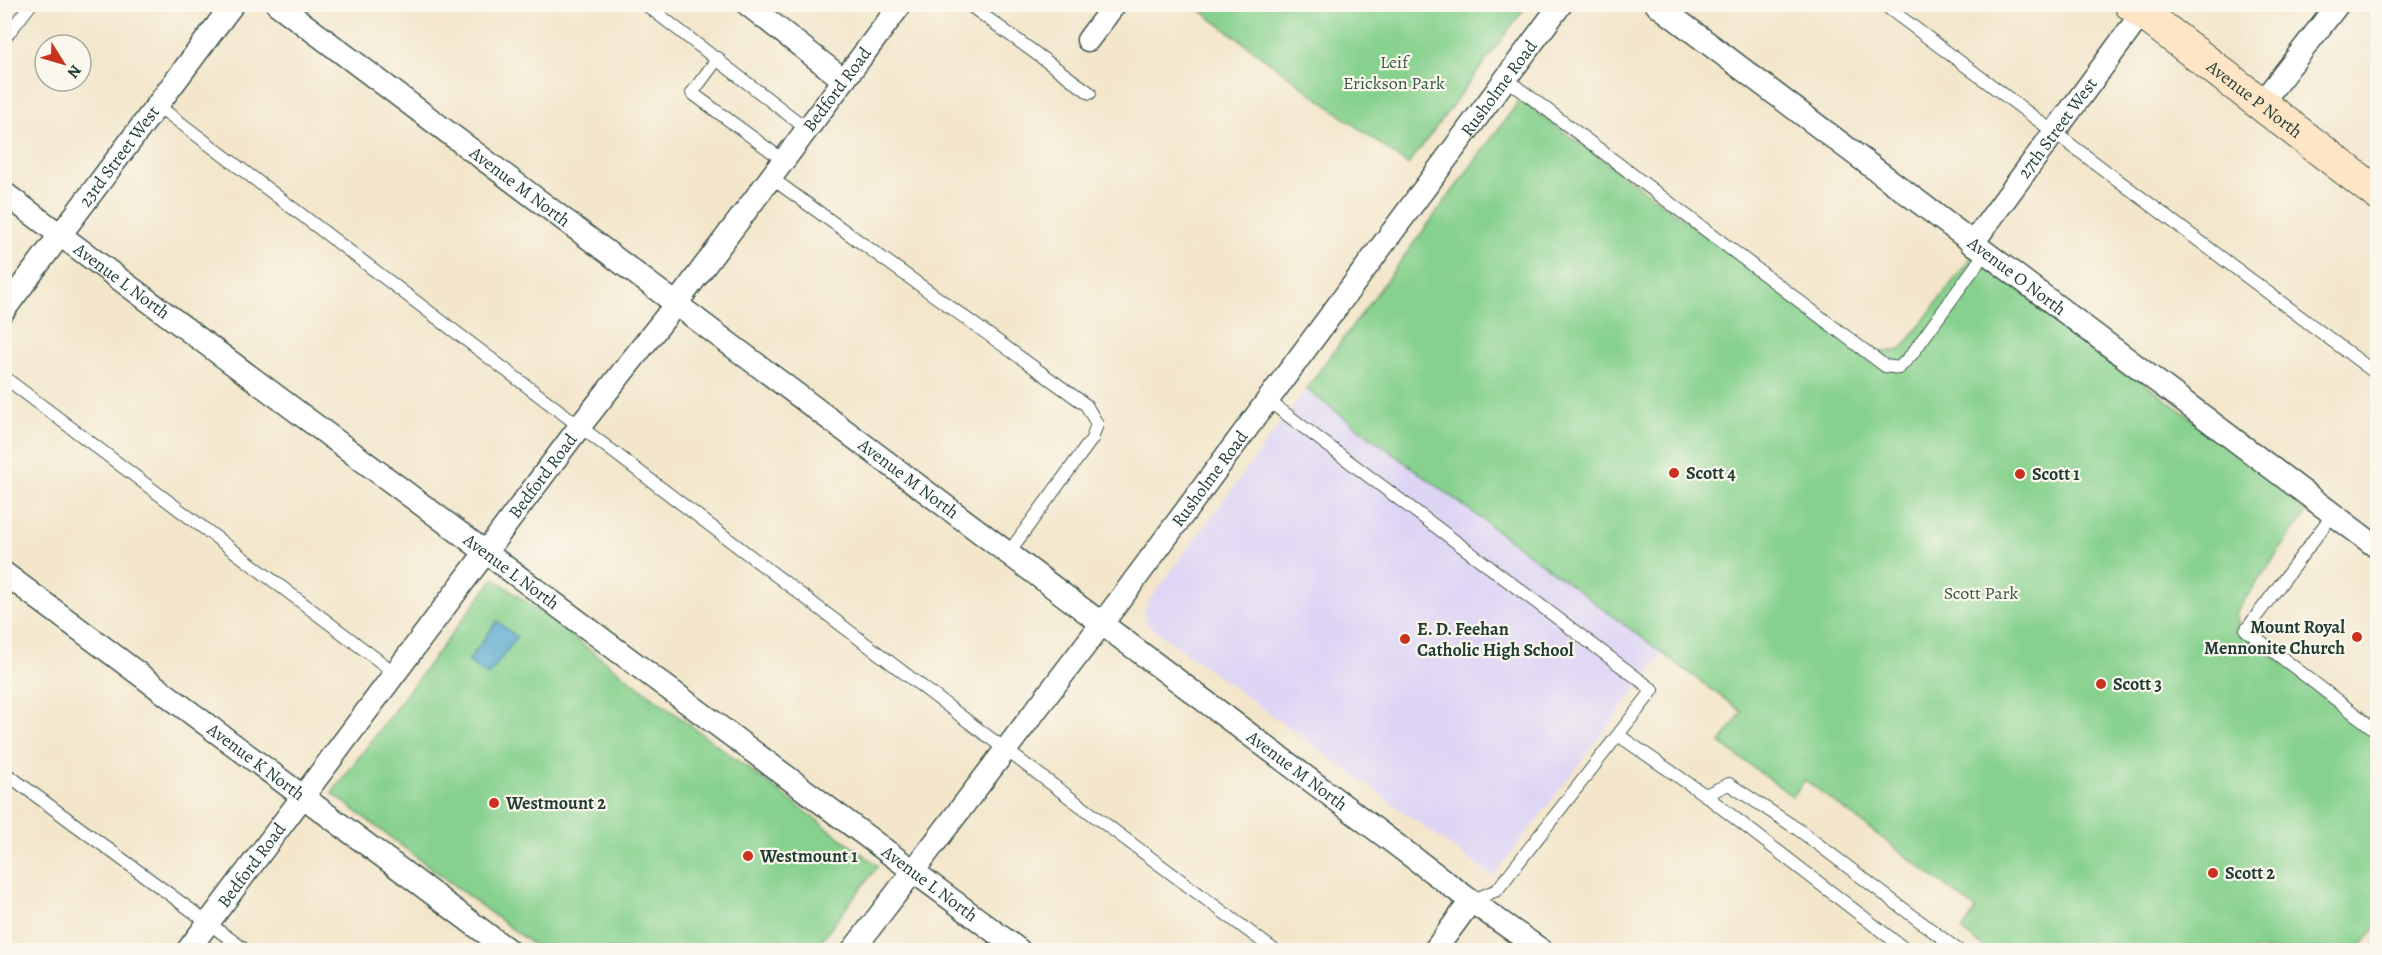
<svg xmlns="http://www.w3.org/2000/svg" width="2382" height="955" viewBox="0 0 2382 955" font-family="Alegreya,serif">
	<style>
		.built { fill: #ded5f5 }
		.green { fill: #87d18e; stroke: #538761; stroke-width: 1.5 }
		.water { fill: #54a8cf; stroke: #3a7282; stroke-width: 1.5 }
		.lines { fill: none; stroke-linecap: round; stroke-linejoin: round }
		.service-casing { stroke: #3f564b; stroke-width: 14 }
		.minor-casing { stroke: #3f564b; stroke-width: 25 }
		.secondary-casing { stroke: #3f564b; stroke-width: 35 }
		.service { stroke: #fff; stroke-width: 12 }
		.minor { stroke: #fff; stroke-width: 22 }
		.secondary { stroke: #fde5c5; stroke-width: 33 }
		.poi-dot { fill: #c8321e; stroke: #fbf7ec; stroke-width: 2 }
		.labels { text-anchor: middle; stroke-width: 4.5; stroke-linejoin: round; paint-order: stroke }
		.park-label { font-size: 18px; fill: #345b46; stroke: #fbf7ec }
		.street-label { font-size: 18px; fill: #1f3d34; stroke: #fbf7ec }
		.poi-label { font-size: 18px; font-weight: bold; fill: #1f3d34; stroke: #fbf7ec; text-anchor: start }
	</style>
	<rect width="100%" height="100%" fill="#fbf7ec"/>
	<filter id="ink" filterUnits="userSpaceOnUse"><feTurbulence type="fractalNoise" baseFrequency=".0167" numOctaves="2"/><feDisplacementMap in="SourceGraphic" scale="12" xChannelSelector="R" yChannelSelector="G"/><feConvolveMatrix kernelMatrix="1 2 1 2 8 2 1 2 1" color-interpolation-filters="sRGB"/></filter>
	<filter id="wash" filterUnits="userSpaceOnUse"><feTurbulence type="fractalNoise" baseFrequency=".008" numOctaves="4" result="noise"/><feDisplacementMap in="SourceGraphic" scale="24" xChannelSelector="R" yChannelSelector="G"/><feGaussianBlur stdDeviation="1.35" result="paint"/><feColorMatrix in="noise" values="0 0 0 0 0 0 0 0 0 0 0 0 0 0 0 0 0 1.4 0 .05"/><feComposite in="paint" operator="in"/></filter>
	<g filter="url(#wash)">
		<rect width="100%" height="100%" fill="#f3e6cb"/>
		<path class="built" d="M 1306,389 L 1663,654 L 1493,877 L 1147,624 L 1144,612 L 1149,601 Z"/>
		<path class="green" d="M 1193,5 L 1527,5 L 1408,165 Z
			M 1520,100 L 1870,354 L 1901,350 L 1973,255 L 2310,507 L 2236,612 L 2239,629 L 2377,735 L 2377,925 L 2358,950 L 1988,950 L 1962,931 L 1976,909 L 1805,780 L 1792,796 L 1720,743 L 1742,712 L 1306,389 Z
			M 494,578 L 878,866 L 814,950 L 540,950 L 332,793 Z"/>
		<path class="water" d="M 497,621 L 517,637 L 488,676 L 468,661 Z"/>
	</g>
	<g filter="url(#ink)">
		<g class="lines">
			<g class="service-casing">
				<path id="service" d="M 645,4 L 807,129
					M 968,4 L 1090,93
					M 1883,4 L 2378,375
					M 4,39 L 31,4
					M 718,58 L 692,93 L 783,160
					M 1505,78 L 1885,366 L 1899,368 L 1912,354 L 1985,253
					M 157,105 L 978,729 L 1274,950
					M 770,177 L 1086,405 L 1097,424 L 1092,439 L 1009,552
					M 4,377 L 395,673
					M 1266,399 L 1653,690 L 1497,890 L 1471,901
					M 2333,514 L 2246,630 L 2378,732
					M 1618,735 L 1705,795 L 1906,950
					M 4,772 L 245,950
					M 1705,795 L 1729,784 L 1799,830 L 1958,950"/>
			</g>
			<g class="minor-casing">
				<g id="minor">
					<path id="s1" d="M 277,4 L 1471,901 L 1541,950"/>
					<path d="M 747,4 L 844,80"/>
					<path id="s2" d="M 1656,4 L 2378,548"/>
					<path d="M 1088,40 L 1115,4"/>
					<path d="M 2260,105 L 2338,4"/>
					<path id="s3" d="M 4,193 L 1019,950"/>
					<path id="s4" d="M 1972,244 L 2142,13"/>
					<path id="s5" d="M 4,310 L 233,4"/>
					<path id="s6" d="M 4,573 L 508,950"/>
					<path id="s7" d="M 188,950 L 580,426 L 676,304 L 901,4"/>
					<path id="s8" d="M 853,950 L 1119,601 L 1561,4"/>
					<path d="M 1435,950 L 1471,901"/>
				</g>
			</g>
			<g class="secondary-casing">
				<g id="secondary">
					<path id="s9" d="M 2131,4 L 2378,194"/>
				</g>
			</g>
			<use href="#service" class="service"/>
			<use href="#minor" class="minor"/>
			<use href="#secondary" class="secondary"/>
		</g>
	</g>
	<g class="poi-dot">
		<circle cx="1674" cy="473" r="6"/>
		<circle cx="2020" cy="474" r="6"/>
		<circle cx="2357" cy="637" r="6"/>
		<circle cx="1405" cy="639" r="6"/>
		<circle cx="2101" cy="684" r="6"/>
		<circle cx="494" cy="803" r="6"/>
		<circle cx="748" cy="856" r="6"/>
		<circle cx="2213" cy="873" r="6"/>
	</g>
	<g class="labels">
		<g class="park-label">
			<text x="1394" y="68">Leif<tspan x="1394" dy="21">Erickson Park</tspan></text>
			<text x="1981" y="599">Scott Park</text>
		</g>
		<g class="street-label">
			<text dy="6" stroke="none"><textPath href="#s7" startOffset="1078">Bedford Road</textPath></text>
			<text dy="6" stroke="none"><textPath href="#s8" startOffset="1077">Rusholme Road</textPath></text>
			<text dy="6" stroke="none"><textPath href="#s9" startOffset="156">Avenue P North</textPath></text>
			<text dy="6" stroke="none"><textPath href="#s4" startOffset="144">27th Street West</textPath></text>
			<text dy="6" stroke="none"><textPath href="#s5" startOffset="192">23rd Street West</textPath></text>
			<text dy="6" stroke="none"><textPath href="#s1" startOffset="304">Avenue M North</textPath></text>
			<text dy="6" stroke="none"><textPath href="#s2" startOffset="452">Avenue O North</textPath></text>
			<text dy="6" stroke="none"><textPath href="#s3" startOffset="147">Avenue L North</textPath></text>
			<text dy="6" stroke="none"><textPath href="#s7" startOffset="592">Bedford Road</textPath></text>
			<text dy="6" stroke="none"><textPath href="#s1" startOffset="790">Avenue M North</textPath></text>
			<text dy="6" stroke="none"><textPath href="#s8" startOffset="591">Rusholme Road</textPath></text>
			<text dy="6" stroke="none"><textPath href="#s3" startOffset="633">Avenue L North</textPath></text>
			<text dy="6" stroke="none"><textPath href="#s6" startOffset="315">Avenue K North</textPath></text>
			<text dy="6" stroke="none"><textPath href="#s1" startOffset="1276">Avenue M North</textPath></text>
			<text dy="6" stroke="none"><textPath href="#s7" startOffset="106">Bedford Road</textPath></text>
			<text dy="6" stroke="none"><textPath href="#s3" startOffset="1155">Avenue L North</textPath></text>
		</g>
		<g class="poi-label">
			<text x="1686" y="479">Scott 4</text>
			<text x="2032" y="480">Scott 1</text>
			<text x="2345" y="633" text-anchor="end">Mount Royal<tspan x="2345" dy="21">Mennonite Church</tspan></text>
			<text x="1417" y="635">E. D. Feehan<tspan x="1417" dy="21">Catholic High School</tspan></text>
			<text x="2113" y="690">Scott 3</text>
			<text x="506" y="809">Westmount 2</text>
			<text x="760" y="862">Westmount 1</text>
			<text x="2225" y="879">Scott 2</text>
		</g>
	</g>
	<rect width="2382" height="955" fill="none" stroke="#fbf7ec" stroke-width="24"/>
	<g transform="translate(63 63) rotate(127)"><circle r="28" fill="#fbf7ec" stroke="#a3ada2" stroke-width="1.5"/>
	<path d="M0-4.5L10 22L0 15L-10 22Z" fill="#c8321e"/>
	<text y="-9" font-size="16" font-weight="bold" text-anchor="middle" fill="#1f3d34">N</text>
	</g>
</svg>
